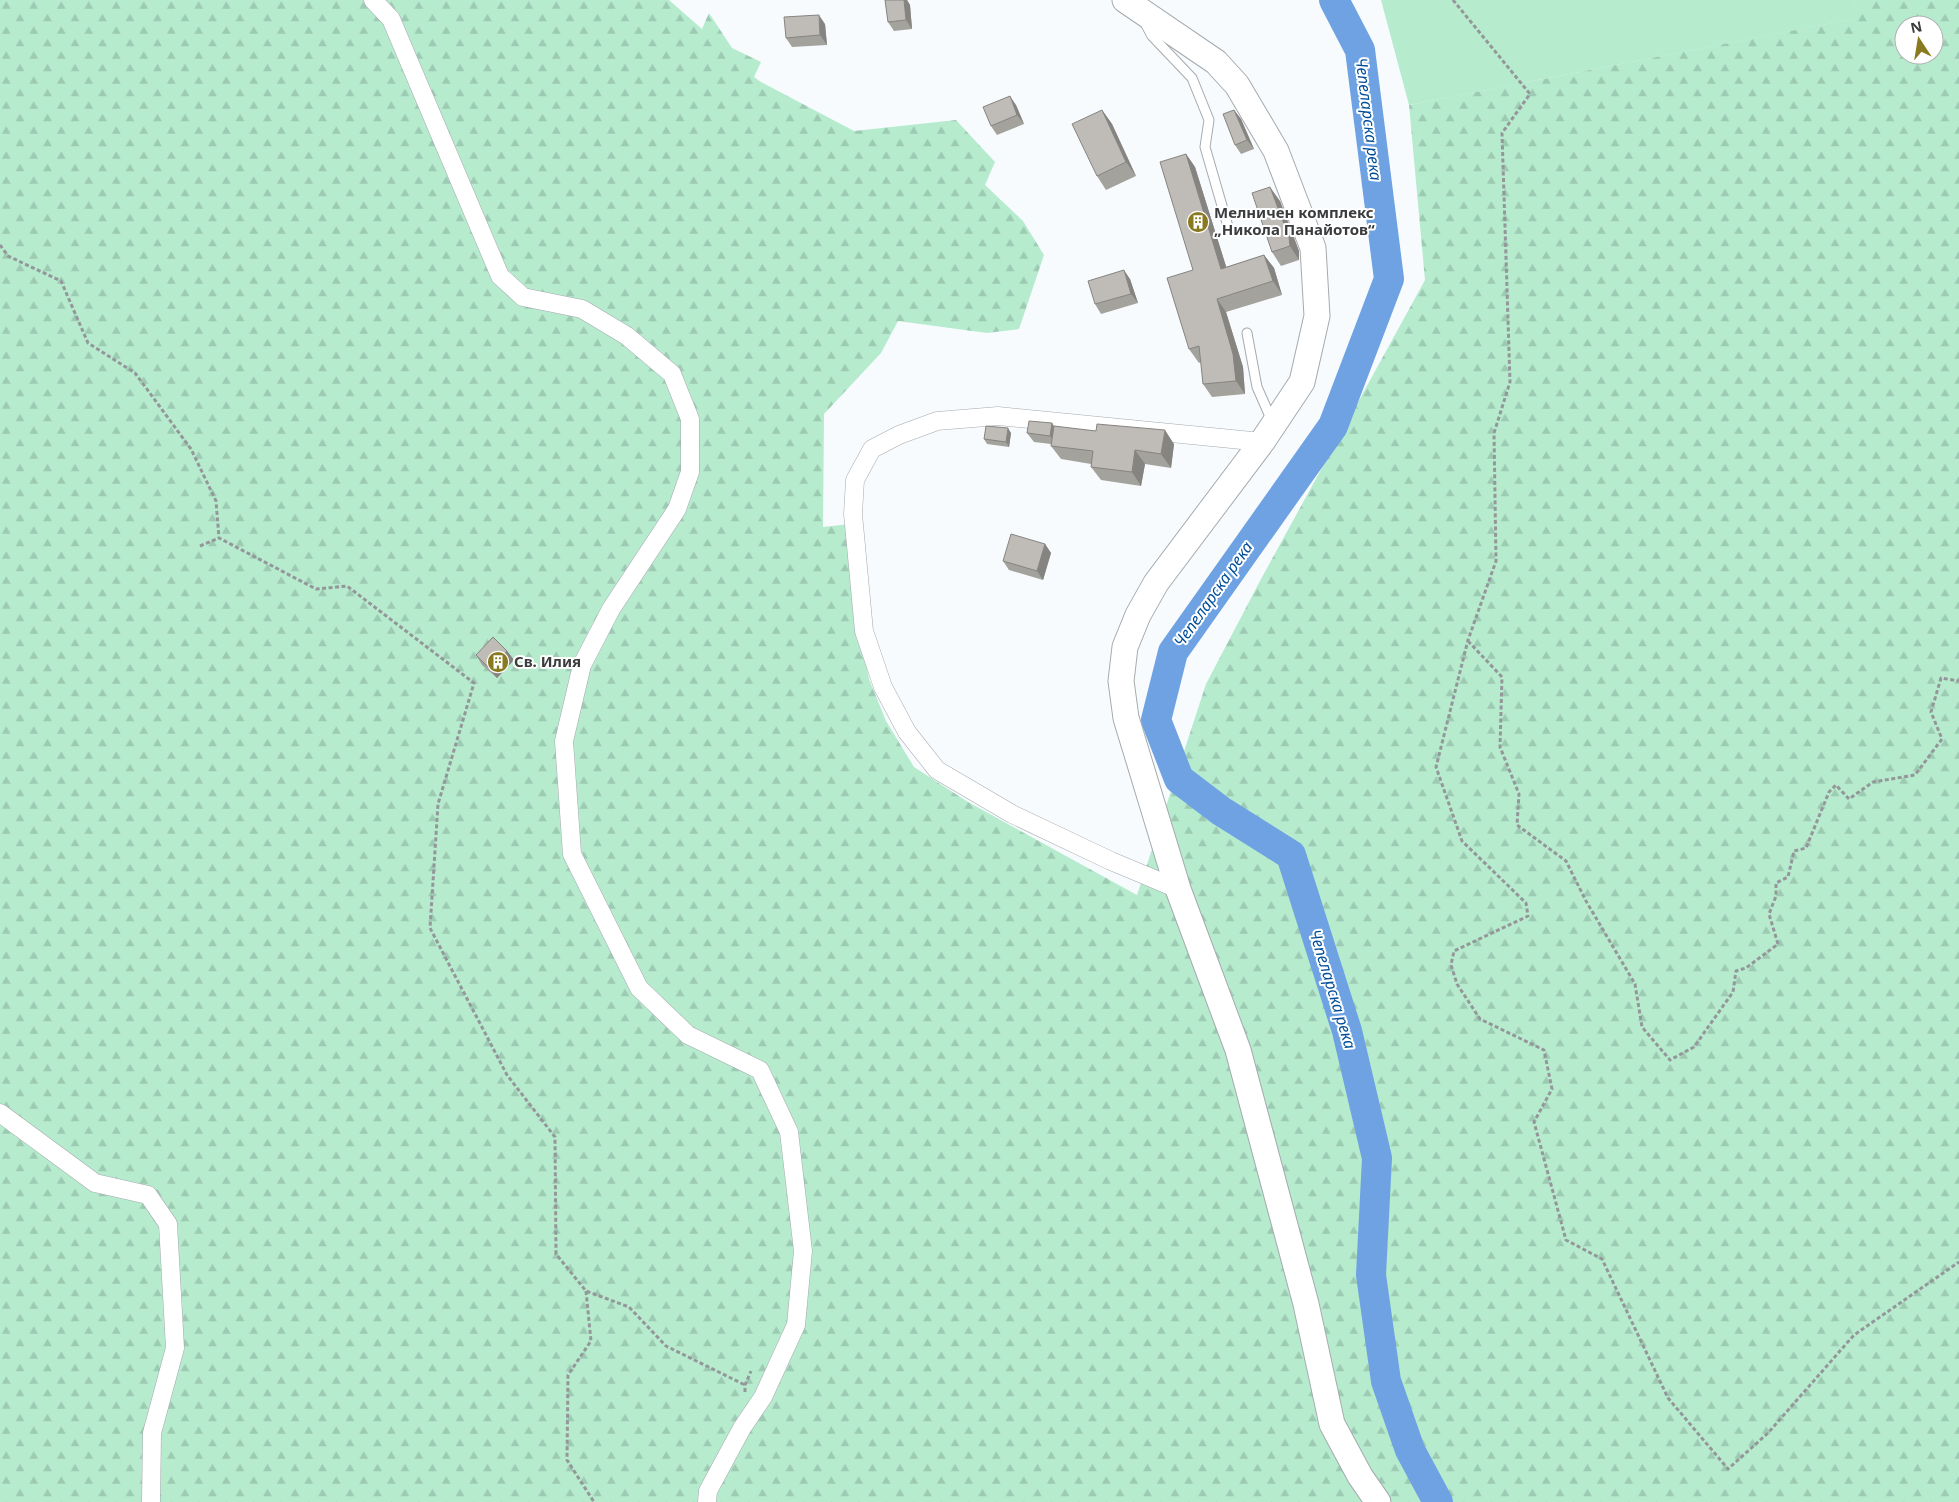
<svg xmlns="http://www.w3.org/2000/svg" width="1959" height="1502" viewBox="0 0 1959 1502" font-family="'Noto Sans',sans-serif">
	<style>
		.grass { fill: #b6ebce }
		.forest { fill: url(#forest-firs); fill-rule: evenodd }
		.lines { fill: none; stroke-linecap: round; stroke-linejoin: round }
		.river { stroke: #6ea2e3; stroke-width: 30 }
		.lane-casing { stroke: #a5aaae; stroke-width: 11 }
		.street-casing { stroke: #a5aaae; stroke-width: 19 }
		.secondary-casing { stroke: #a5aaae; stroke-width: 27 }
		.path { stroke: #94979a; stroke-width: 3; stroke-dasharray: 4 2.5; stroke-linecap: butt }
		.lane { stroke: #fff; stroke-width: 9 }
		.street { stroke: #fff; stroke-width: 18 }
		.secondary { stroke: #fff; stroke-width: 25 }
		.wall { fill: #a4a29d }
		.shaded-wall { fill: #868480 }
		.building { fill: #bfbcb7; stroke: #868480 }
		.labels { text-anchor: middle; stroke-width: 4; stroke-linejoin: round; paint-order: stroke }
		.poi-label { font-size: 15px; font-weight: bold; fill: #3a3c3e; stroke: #fff; text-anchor: start }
		.water-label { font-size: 16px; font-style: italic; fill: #004e9a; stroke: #fff }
	</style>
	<defs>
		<pattern id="forest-firs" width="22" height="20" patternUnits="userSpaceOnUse" patternTransform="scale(1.25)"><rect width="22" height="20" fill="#b6ebce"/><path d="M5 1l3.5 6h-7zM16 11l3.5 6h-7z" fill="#9dcab2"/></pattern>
	</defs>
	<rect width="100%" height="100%" fill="#f7fbfe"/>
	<path class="grass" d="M 1381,0 L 1853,0 L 1859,18 L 1409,105 Z"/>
	<path class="forest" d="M 0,0 L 669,0 L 702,29 L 709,13 L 732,48 L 761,62 L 754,77 L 761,82 L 854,131 L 956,120 L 995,162 L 985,185 L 1023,221 L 1044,255 L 1019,329 L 987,333 L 898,321 L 881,353 L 824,414 L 823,527 L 850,524 L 859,630 L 869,679 L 886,721 L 914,767 L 968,802 L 1137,895 L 1206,684 L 1261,579 L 1425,280 L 1409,105 L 1858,18 L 1853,0 L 1959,0 L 1959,1502 L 0,1502 ZM 1904,25 L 1934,25 L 1934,55 L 1904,55 Z"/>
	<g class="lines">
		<path class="river" d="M 1334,0 L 1360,50 L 1389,279 L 1333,426 L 1173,652 L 1156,720 L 1179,779 L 1221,811 L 1291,855 L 1347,1031 L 1377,1158 L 1371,1275 L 1386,1381 L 1410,1450 L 1438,1502"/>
		<g class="lane-casing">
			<path id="lane" d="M 1145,23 L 1152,36 L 1192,78 L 1209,120 L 1205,147 L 1229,230
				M 1247,333 L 1257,387 L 1272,421"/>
		</g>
		<g class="street-casing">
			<path id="street" d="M 373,0 L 391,19 L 500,276 L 523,297 L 582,309 L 627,336 L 672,374 L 690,419 L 690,472 L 677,509 L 611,609 L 582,665 L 564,741 L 572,854 L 639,988 L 688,1035 L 760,1070 L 789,1132 L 803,1251 L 796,1325 L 763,1397 L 742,1428 L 708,1491 L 707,1502
				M 1178,889 L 1111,861 L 1012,814 L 937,770 L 907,732 L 883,687 L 864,631 L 853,514 L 855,480 L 872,449 L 899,435 L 937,421 L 998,416 L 1262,442
				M 0,1113 L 95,1183 L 148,1195 L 168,1224 L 175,1348 L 152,1433 L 151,1502"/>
		</g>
		<g class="secondary-casing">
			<path id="secondary" d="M 1125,0 L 1216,62 L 1237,85 L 1276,151 L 1313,248 L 1317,316 L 1302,382 L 1262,442 L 1156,583 L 1138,615 L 1125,647 L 1121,681 L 1126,718 L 1178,889 L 1238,1050 L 1306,1304 L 1332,1424 L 1360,1476 L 1378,1502"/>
		</g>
		<path class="path" d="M 1453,0 L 1530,94 L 1502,133 L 1510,382 L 1494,433 L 1496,561 L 1468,640 L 1436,767 L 1462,841 L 1526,903 L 1528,916 L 1454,951 L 1451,965 L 1457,984 L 1480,1019 L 1544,1050 L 1552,1089 L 1534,1122 L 1566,1240 L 1602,1259 L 1668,1398 L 1728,1469 L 1768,1433 L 1854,1335 L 1959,1262
			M 0,245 L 8,256 L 61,281 L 88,343 L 135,373 L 191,449 L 216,501 L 219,538 L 316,589 L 347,586 L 474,683 L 438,804 L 430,928 L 507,1075 L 555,1137 L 556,1254 L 586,1291 L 629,1307 L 666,1346 L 745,1385
			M 200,546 L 219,538
			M 1468,641 L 1502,677 L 1500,747 L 1519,794 L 1517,825 L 1566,861 L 1586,901 L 1635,984 L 1642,1027 L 1670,1060 L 1694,1047 L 1733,992 L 1736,971 L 1746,968 L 1778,944 L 1769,914 L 1776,896 L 1776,883 L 1788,877 L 1794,851 L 1806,848 L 1829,792 L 1836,785 L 1849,799 L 1873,782 L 1915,775 L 1942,739 L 1931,712 L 1941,678 L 1959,681
			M 586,1291 L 591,1341 L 568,1375 L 567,1460 L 594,1502
			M 745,1392 L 745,1385 L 751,1371"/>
		<use href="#lane" class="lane"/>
		<use href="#street" class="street"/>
		<use href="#secondary" class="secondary"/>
	</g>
	<path class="wall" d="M 885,0 L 907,0 L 910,5 L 912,29 L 894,31 L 888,22 Z
		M 825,24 L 827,45 L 792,47 L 786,38 Z
		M 1016,105 L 1024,124 L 997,135 L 991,126 Z
		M 1102,110 L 1112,124 L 1136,176 L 1106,190 L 1097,176 Z
		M 1234,110 L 1241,119 L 1254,149 L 1241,154 L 1235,145 Z
		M 1186,154 L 1195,167 L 1226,267 L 1264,255 L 1274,268 L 1282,295 L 1226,312 L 1243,367 L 1245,394 L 1212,397 L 1203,384 L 1201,362 L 1199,363 L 1189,349 L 1193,270 Z
		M 1280,201 L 1299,251 L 1299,260 L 1281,266 L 1272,252 Z
		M 1130,279 L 1138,303 L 1101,314 L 1095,304 Z
		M 1052,423 L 1054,426 L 1174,444 L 1171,468 L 1145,464 L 1141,486 L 1101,480 L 1091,467 L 1091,464 L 1061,459 L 1051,446 L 1051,444 L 1034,442 L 1027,433 Z
		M 1011,433 L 1009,447 L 987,444 L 984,439 Z
		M 1045,544 L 1051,553 L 1043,580 L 1009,570 L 1003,561 Z
		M 507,651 L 514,660 L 497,678 L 482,665 L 476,655 Z"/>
	<path class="shaded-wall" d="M 904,0 L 907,0 L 910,5 L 912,29 L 906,20 Z
		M 819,15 L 825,24 L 827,45 L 820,35 Z
		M 1010,96 L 1016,105 L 1024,124 L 1017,115 Z
		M 1102,110 L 1112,124 L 1136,176 L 1126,162 Z
		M 1234,110 L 1241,119 L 1254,149 L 1247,140 Z
		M 1186,154 L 1195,167 L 1231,282 L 1221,269 Z
		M 1270,187 L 1280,201 L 1299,251 L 1299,260 L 1290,246 Z
		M 1264,255 L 1274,268 L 1282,295 L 1273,281 Z
		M 1124,270 L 1130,279 L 1138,303 L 1131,294 Z
		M 1217,299 L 1226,312 L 1243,367 L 1245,394 L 1236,381 Z
		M 1052,423 L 1058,433 L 1057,445 L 1050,436 Z
		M 1008,428 L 1011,433 L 1009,447 L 1006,442 Z
		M 1165,430 L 1174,444 L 1171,468 L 1161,454 Z
		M 1135,450 L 1145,464 L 1141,486 L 1132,472 Z
		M 1045,544 L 1051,553 L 1043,580 L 1037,571 Z
		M 507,651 L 514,660 L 497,678 L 490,669 Z"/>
	<path class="building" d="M 885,0 L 904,0 L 906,20 L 888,22 Z
		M 819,15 L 820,35 L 786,38 L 784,17 Z
		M 1010,96 L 1017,115 L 991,126 L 983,107 Z
		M 1102,110 L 1126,162 L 1097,176 L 1072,124 Z
		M 1234,110 L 1247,140 L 1235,145 L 1223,114 Z
		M 1186,154 L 1221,269 L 1264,255 L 1273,281 L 1217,299 L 1233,354 L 1236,381 L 1203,384 L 1199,346 L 1189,349 L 1167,278 L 1193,270 L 1160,162 Z
		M 1270,187 L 1289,237 L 1290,246 L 1272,252 L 1252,193 Z
		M 1124,270 L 1131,294 L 1095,304 L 1088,281 Z
		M 1029,421 L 1052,423 L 1050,436 L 1027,433 Z
		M 1097,424 L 1165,430 L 1161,454 L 1135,450 L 1132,472 L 1091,467 L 1093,451 L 1051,446 L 1054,426 L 1096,431 Z
		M 986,426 L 1008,428 L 1006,442 L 984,439 Z
		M 1011,534 L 1045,544 L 1037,571 L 1003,561 Z
		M 493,637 L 507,651 L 490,669 L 476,655 Z"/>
	<defs>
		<g id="building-disc" transform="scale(1.125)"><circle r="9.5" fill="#897a1f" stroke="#fff"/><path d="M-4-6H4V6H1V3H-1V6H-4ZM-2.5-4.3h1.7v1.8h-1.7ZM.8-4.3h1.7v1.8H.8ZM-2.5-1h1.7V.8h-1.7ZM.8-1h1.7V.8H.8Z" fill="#fff"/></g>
	</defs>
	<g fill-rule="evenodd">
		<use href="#building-disc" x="1198" y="222"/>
		<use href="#building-disc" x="498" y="662"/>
	</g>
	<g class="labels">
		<g class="poi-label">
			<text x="1214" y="218">Мелничен комплекс<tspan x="1214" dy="17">„Никола Панайотов“</tspan></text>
			<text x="514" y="667">Св. Илия</text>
		</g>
		<g class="water-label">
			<text transform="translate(1369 119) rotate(83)" y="6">Чепеларска река</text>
			<text transform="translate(1213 594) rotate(-55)" y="6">Чепеларска река</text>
			<text transform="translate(1333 989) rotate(73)" y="6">Чепеларска река</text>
		</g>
	</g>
	<g transform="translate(1919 40) rotate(348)"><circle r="24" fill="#ffffff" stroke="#b0b1b2"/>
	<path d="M0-4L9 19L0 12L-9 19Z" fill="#897a1f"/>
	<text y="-8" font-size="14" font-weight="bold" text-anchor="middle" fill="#3a3c3e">N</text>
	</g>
</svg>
